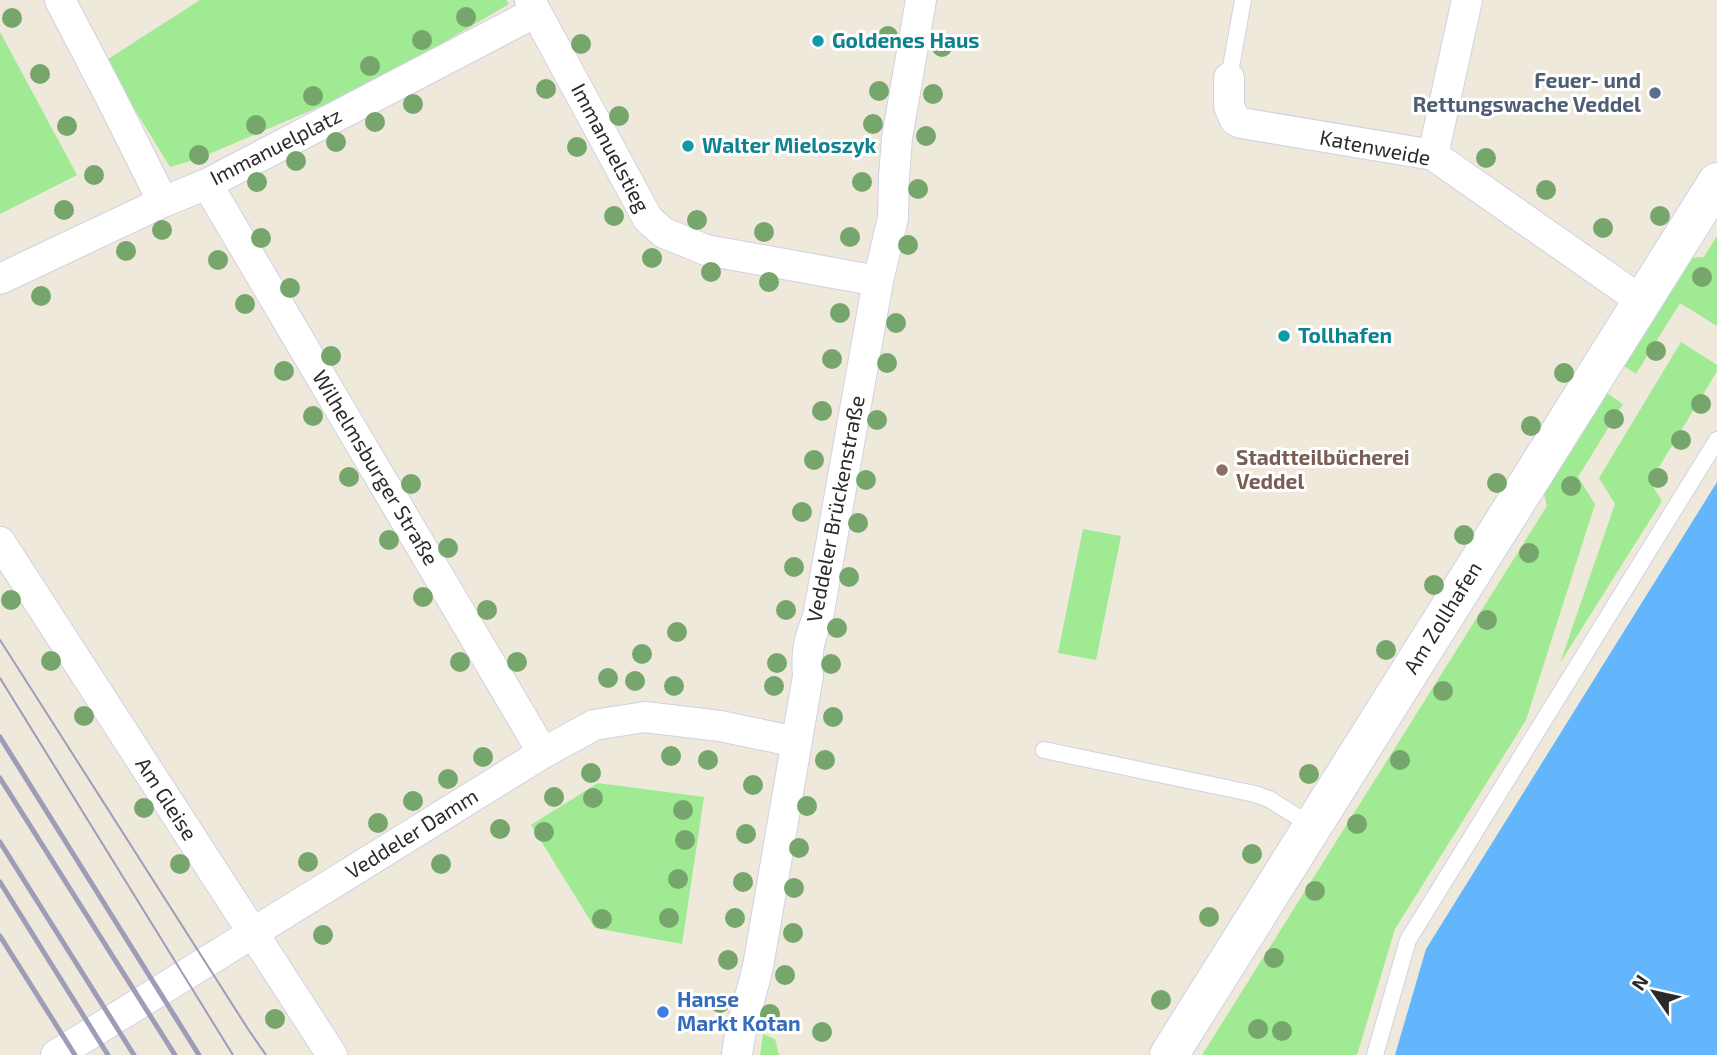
<svg xmlns="http://www.w3.org/2000/svg" width="1717" height="1055" viewBox="0 0 1717 1055" font-family="'Exo 2',sans-serif">
	<style>
		.green { fill: #9fea92 }
		.water { fill: #63b6fb }
		.lines { fill: none; stroke-linecap: round; stroke-linejoin: round }
		.lane-casing { stroke: #d0d0e5; stroke-width: 18 }
		.street-casing { stroke: #d0d0e5; stroke-width: 32 }
		.secondary-casing { stroke: #d0d0e5; stroke-width: 40 }
		.lane { stroke: #fff; stroke-width: 16 }
		.street { stroke: #fff; stroke-width: 30 }
		.secondary { stroke: #fff; stroke-width: 38 }
		.tram { stroke: #9e9db7; stroke-width: 2 }
		.rail { stroke: #9e9db7; stroke-width: 5 }
		.tree { fill: #76a66c }
		.culture-dot { fill: #0f9aa8; stroke: #fff; stroke-width: 2.5 }
		.service-dot { fill: #5c6f8a; stroke: #fff; stroke-width: 2.5 }
		.education-dot { fill: #8d6e63; stroke: #fff; stroke-width: 2.5 }
		.shop-dot { fill: #3f7fe0; stroke: #fff; stroke-width: 2.5 }
		.labels { text-anchor: middle; stroke-width: 6; stroke-linejoin: round; paint-order: stroke }
		.culture-label { font-size: 21px; font-weight: bold; fill: #0d838f; stroke: #fff; text-anchor: start }
		.service-label { font-size: 21px; font-weight: bold; fill: #4e5e75; stroke: #fff; text-anchor: end }
		.street-label { font-size: 21px; fill: #2a2a2a; stroke: #fff }
		.education-label { font-size: 21px; font-weight: bold; fill: #785e54; stroke: #fff; text-anchor: start }
		.shop-label { font-size: 21px; font-weight: bold; fill: #366cbe; stroke: #fff; text-anchor: start }
	</style>
	<rect width="100%" height="100%" fill="#eee9db"/>
	<path class="green" d="M 200,0 L 506,0 L 509,4 L 371,85 L 197,159 L 170,167 L 105,61 Z
		M 0,32 L 77,175 L 0,214 Z
		M 1717,236 L 1717,326 L 1680,303 L 1636,374 L 1621,364 L 1689,258 L 1704,257 Z
		M 1681,342 L 1717,365 L 1717,371 L 1650,482 L 1662,501 L 1560,663 L 1615,504 L 1599,478 Z
		M 1604,391 L 1623,404 L 1578,477 L 1595,504 L 1526,720 L 1395,929 L 1357,1055 L 1202,1055 L 1547,506 L 1544,494 Z
		M 1083,529 L 1121,536 L 1096,660 L 1058,653 Z
		M 598,783 L 704,797 L 682,944 L 595,928 L 531,825 Z
		M 763,1034 L 775,1039 L 779,1055 L 760,1055 Z"/>
	<path class="water" d="M 1717,482 L 1717,1055 L 1395,1055 L 1426,949 Z"/>
	<g class="lines">
		<g class="lane-casing">
			<path id="lane" d="M 1229,78 L 1243,0
				M 1044,750 L 1255,794 L 1269,799 L 1312,826
				M 1375,1055 L 1408,940 L 1717,440"/>
		</g>
		<g class="street-casing">
			<path id="street" d="M 60,0 L 110,96 L 163,202
				M 536,12 L 648,219 L 664,233 L 706,250 L 878,281
				M 1229,78 L 1229,106 L 1235,120 L 1241,123 L 1433,155 L 1643,302
				M 1433,155 L 1467,0
				M 207,184 L 543,753
				M 0,279 L 163,202 L 207,184 L 536,12 L 530,0
				M 0,542 L 332,1055
				M 56,1055 L 543,753 L 594,725 L 645,717 L 720,726 L 797,742
				M 737,1055 C 740,1023 753,993 759,961 C 776,866 792,771 808,676 C 806,651 809,640 818,617 L 878,281 L 893,218 L 894,176 L 897,138 L 921,0"/>
		</g>
		<g class="secondary-casing">
			<path id="secondary" d="M 1169,1055 L 1717,182"/>
		</g>
		<use href="#lane" class="lane"/>
		<use href="#street" class="street"/>
		<use href="#secondary" class="secondary"/>
		<path class="tram" d="M 0,640 L 248,1029 L 266,1055
			M 0,678 L 233,1055"/>
		<path class="rail" d="M 0,737 L 199,1055
			M 0,778 L 175,1055
			M 0,842 L 134,1055
			M 0,882 L 108,1055
			M 0,936 L 75,1055"/>
	</g>
	<g class="tree">
		<circle cx="466" cy="17" r="10"/>
		<circle cx="12" cy="18" r="10"/>
		<circle cx="888" cy="36" r="10"/>
		<circle cx="422" cy="40" r="10"/>
		<circle cx="581" cy="44" r="10"/>
		<circle cx="942" cy="47" r="10"/>
		<circle cx="370" cy="66" r="10"/>
		<circle cx="40" cy="74" r="10"/>
		<circle cx="546" cy="89" r="10"/>
		<circle cx="879" cy="91" r="10"/>
		<circle cx="933" cy="94" r="10"/>
		<circle cx="313" cy="96" r="10"/>
		<circle cx="413" cy="104" r="10"/>
		<circle cx="619" cy="116" r="10"/>
		<circle cx="375" cy="122" r="10"/>
		<circle cx="873" cy="124" r="10"/>
		<circle cx="256" cy="125" r="10"/>
		<circle cx="67" cy="126" r="10"/>
		<circle cx="926" cy="136" r="10"/>
		<circle cx="336" cy="142" r="10"/>
		<circle cx="577" cy="147" r="10"/>
		<circle cx="199" cy="155" r="10"/>
		<circle cx="1486" cy="158" r="10"/>
		<circle cx="296" cy="161" r="10"/>
		<circle cx="94" cy="175" r="10"/>
		<circle cx="257" cy="182" r="10"/>
		<circle cx="862" cy="182" r="10"/>
		<circle cx="918" cy="189" r="10"/>
		<circle cx="1546" cy="190" r="10"/>
		<circle cx="64" cy="210" r="10"/>
		<circle cx="614" cy="216" r="10"/>
		<circle cx="1660" cy="216" r="10"/>
		<circle cx="697" cy="220" r="10"/>
		<circle cx="1603" cy="228" r="10"/>
		<circle cx="162" cy="230" r="10"/>
		<circle cx="764" cy="232" r="10"/>
		<circle cx="850" cy="237" r="10"/>
		<circle cx="261" cy="238" r="10"/>
		<circle cx="908" cy="245" r="10"/>
		<circle cx="126" cy="251" r="10"/>
		<circle cx="652" cy="258" r="10"/>
		<circle cx="218" cy="260" r="10"/>
		<circle cx="711" cy="272" r="10"/>
		<circle cx="1702" cy="277" r="10"/>
		<circle cx="769" cy="282" r="10"/>
		<circle cx="290" cy="288" r="10"/>
		<circle cx="41" cy="296" r="10"/>
		<circle cx="245" cy="304" r="10"/>
		<circle cx="840" cy="313" r="10"/>
		<circle cx="896" cy="323" r="10"/>
		<circle cx="1656" cy="351" r="10"/>
		<circle cx="331" cy="356" r="10"/>
		<circle cx="832" cy="359" r="10"/>
		<circle cx="887" cy="363" r="10"/>
		<circle cx="284" cy="371" r="10"/>
		<circle cx="1564" cy="373" r="10"/>
		<circle cx="1701" cy="404" r="10"/>
		<circle cx="822" cy="411" r="10"/>
		<circle cx="313" cy="416" r="10"/>
		<circle cx="1614" cy="419" r="10"/>
		<circle cx="877" cy="420" r="10"/>
		<circle cx="1531" cy="426" r="10"/>
		<circle cx="1681" cy="440" r="10"/>
		<circle cx="814" cy="460" r="10"/>
		<circle cx="349" cy="477" r="10"/>
		<circle cx="1658" cy="478" r="10"/>
		<circle cx="866" cy="480" r="10"/>
		<circle cx="1497" cy="483" r="10"/>
		<circle cx="411" cy="484" r="10"/>
		<circle cx="1571" cy="486" r="10"/>
		<circle cx="802" cy="512" r="10"/>
		<circle cx="858" cy="523" r="10"/>
		<circle cx="1464" cy="535" r="10"/>
		<circle cx="389" cy="540" r="10"/>
		<circle cx="448" cy="548" r="10"/>
		<circle cx="1529" cy="553" r="10"/>
		<circle cx="794" cy="567" r="10"/>
		<circle cx="849" cy="577" r="10"/>
		<circle cx="1434" cy="585" r="10"/>
		<circle cx="423" cy="597" r="10"/>
		<circle cx="11" cy="600" r="10"/>
		<circle cx="487" cy="610" r="10"/>
		<circle cx="786" cy="610" r="10"/>
		<circle cx="1487" cy="620" r="10"/>
		<circle cx="837" cy="628" r="10"/>
		<circle cx="677" cy="632" r="10"/>
		<circle cx="1386" cy="650" r="10"/>
		<circle cx="642" cy="654" r="10"/>
		<circle cx="51" cy="661" r="10"/>
		<circle cx="460" cy="662" r="10"/>
		<circle cx="517" cy="662" r="10"/>
		<circle cx="777" cy="663" r="10"/>
		<circle cx="831" cy="664" r="10"/>
		<circle cx="608" cy="678" r="10"/>
		<circle cx="635" cy="681" r="10"/>
		<circle cx="674" cy="686" r="10"/>
		<circle cx="774" cy="686" r="10"/>
		<circle cx="1443" cy="691" r="10"/>
		<circle cx="84" cy="716" r="10"/>
		<circle cx="833" cy="717" r="10"/>
		<circle cx="671" cy="756" r="10"/>
		<circle cx="483" cy="757" r="10"/>
		<circle cx="708" cy="760" r="10"/>
		<circle cx="825" cy="760" r="10"/>
		<circle cx="1400" cy="760" r="10"/>
		<circle cx="591" cy="773" r="10"/>
		<circle cx="1309" cy="774" r="10"/>
		<circle cx="448" cy="779" r="10"/>
		<circle cx="753" cy="785" r="10"/>
		<circle cx="554" cy="797" r="10"/>
		<circle cx="593" cy="798" r="10"/>
		<circle cx="413" cy="801" r="10"/>
		<circle cx="807" cy="806" r="10"/>
		<circle cx="144" cy="808" r="10"/>
		<circle cx="683" cy="810" r="10"/>
		<circle cx="378" cy="823" r="10"/>
		<circle cx="1357" cy="824" r="10"/>
		<circle cx="500" cy="829" r="10"/>
		<circle cx="544" cy="832" r="10"/>
		<circle cx="746" cy="834" r="10"/>
		<circle cx="685" cy="840" r="10"/>
		<circle cx="799" cy="848" r="10"/>
		<circle cx="1252" cy="854" r="10"/>
		<circle cx="308" cy="862" r="10"/>
		<circle cx="180" cy="864" r="10"/>
		<circle cx="441" cy="864" r="10"/>
		<circle cx="678" cy="879" r="10"/>
		<circle cx="743" cy="882" r="10"/>
		<circle cx="794" cy="888" r="10"/>
		<circle cx="1315" cy="891" r="10"/>
		<circle cx="1209" cy="917" r="10"/>
		<circle cx="669" cy="918" r="10"/>
		<circle cx="735" cy="918" r="10"/>
		<circle cx="602" cy="919" r="10"/>
		<circle cx="793" cy="933" r="10"/>
		<circle cx="323" cy="935" r="10"/>
		<circle cx="1274" cy="958" r="10"/>
		<circle cx="728" cy="960" r="10"/>
		<circle cx="785" cy="975" r="10"/>
		<circle cx="1161" cy="1000" r="10"/>
		<circle cx="720" cy="1003" r="10"/>
		<circle cx="770" cy="1014" r="10"/>
		<circle cx="275" cy="1019" r="10"/>
		<circle cx="1258" cy="1029" r="10"/>
		<circle cx="1282" cy="1031" r="10"/>
		<circle cx="822" cy="1032" r="10"/>
	</g>
	<g class="culture-dot">
		<circle cx="818" cy="41" r="7"/>
		<circle cx="688" cy="146" r="7"/>
		<circle cx="1284" cy="336" r="7"/>
	</g>
	<circle class="service-dot" cx="1655" cy="93" r="7"/>
	<circle class="education-dot" cx="1222" cy="470" r="7"/>
	<circle class="shop-dot" cx="663" cy="1012" r="7"/>
	<g class="labels">
		<g class="culture-label">
			<text x="832" y="48">Goldenes Haus</text>
			<text x="702" y="153">Walter Mieloszyk</text>
			<text x="1298" y="343">Tollhafen</text>
		</g>
		<g class="service-label">
			<text x="1641" y="88">Feuer- und<tspan x="1641" dy="24">Rettungswache Veddel</tspan></text>
		</g>
		<g class="street-label">
			<text transform="translate(276 147) rotate(-27)" y="7">Immanuelplatz</text>
			<text transform="translate(610 148) rotate(62)" y="7">Immanuelstieg</text>
			<text transform="translate(1375 148) rotate(11)" y="7">Katenweide</text>
			<text transform="translate(375 468) rotate(59)" y="7">Wilhelmsburger Straße</text>
			<text transform="translate(836 509) rotate(-79)" y="7">Veddeler Brückenstraße</text>
			<text transform="translate(1443 618) rotate(-58)" y="7">Am Zollhafen</text>
			<text transform="translate(166 799) rotate(57)" y="7">Am Gleise</text>
			<text transform="translate(412 834) rotate(-32)" y="7">Veddeler Damm</text>
		</g>
		<g class="education-label">
			<text x="1236" y="465">Stadtteilbücherei<tspan x="1236" dy="24">Veddel</tspan></text>
		</g>
		<g class="shop-label">
			<text x="677" y="1007">Hanse<tspan x="677" dy="24">Markt Kotan</tspan></text>
		</g>
	</g>
	<g transform="translate(1654 992) rotate(304)" stroke="#ffffff" stroke-width="5" paint-order="stroke">
	<path d="M0-5L12 26L0 18L-12 26Z" fill="#2a2a2a"/>
	<text y="-10" font-size="19" font-weight="bold" text-anchor="middle" fill="#2a2a2a">N</text>
	</g>
</svg>
